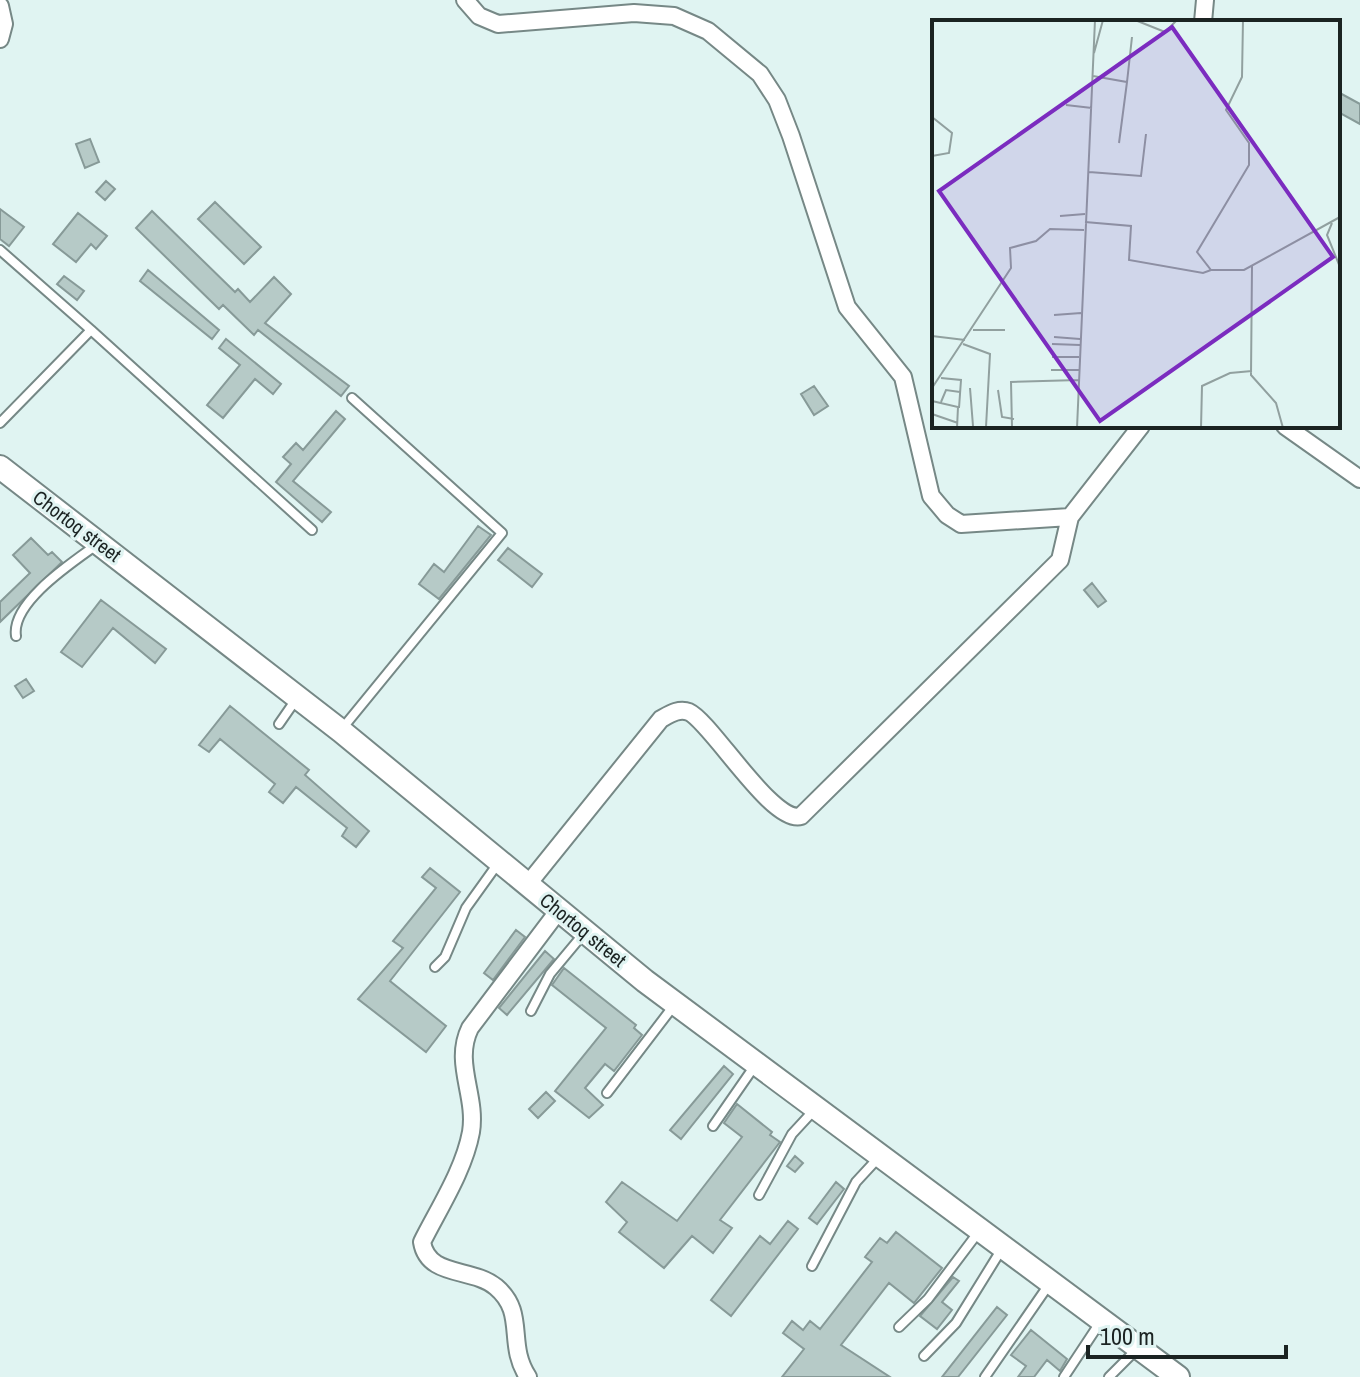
<svg xmlns="http://www.w3.org/2000/svg" width="1360" height="1377" viewBox="0 0 1360 1377" font-family="'Archivo Narrow',sans-serif">
	<style>
		.building { fill: #b6cac7; stroke: #879a98; stroke-width: 2 }
		.lines { fill: none; stroke-linecap: round; stroke-linejoin: round }
		.lane-casing { stroke: #768886; stroke-width: 12 }
		.street-casing { stroke: #768886; stroke-width: 20 }
		.secondary-casing { stroke: #768886; stroke-width: 26 }
		.lane { stroke: #fff; stroke-width: 8 }
		.street { stroke: #fff; stroke-width: 16 }
		.secondary { stroke: #fff; stroke-width: 22 }
		.labels { text-anchor: middle; stroke-width: 6; stroke-linejoin: round; paint-order: stroke }
		.street-label { font-size: 20px; fill: #1b2322; stroke: #e0f4f2 }
		.inset-road { fill: none; stroke: #91a09f; stroke-width: 2 }
		.view { fill: #7b2cbf; fill-opacity: 0.15; stroke: #7b2cbf; stroke-width: 4 }
		.inset-edge { fill: none; stroke: #1b2322; stroke-width: 4 }
	</style>
	<rect width="100%" height="100%" fill="#e0f4f2"/>
	<path class="building" d="M 1338,92 L 1360,104 L 1360,124 L 1338,112 Z
		M 90,139 L 99,162 L 85,168 L 76,144 Z
		M 106,181 L 115,189 L 105,200 L 96,192 Z
		M 215,202 L 261,247 L 244,264 L 198,219 Z
		M 0,209 L 24,227 L 9,246 L 0,239 Z
		M 152,211 L 235,292 L 238,289 L 250,302 L 274,277 L 291,294 L 265,323 L 349,386 L 341,396 L 258,330 L 254,335 L 223,305 L 219,309 L 136,228 Z
		M 78,213 L 107,236 L 96,249 L 91,244 L 76,262 L 53,244 Z
		M 148,270 L 219,330 L 212,339 L 140,281 Z
		M 64,276 L 84,291 L 77,300 L 57,284 Z
		M 226,339 L 281,384 L 273,394 L 255,379 L 223,418 L 207,405 L 240,365 L 219,348 Z
		M 814,386 L 828,406 L 814,415 L 801,394 Z
		M 336,411 L 345,419 L 293,481 L 331,512 L 322,522 L 276,482 L 291,464 L 283,457 L 296,443 L 303,450 Z
		M 478,526 L 491,535 L 439,599 L 419,584 L 434,564 L 444,572 Z
		M 31,538 L 48,555 L 52,552 L 62,562 L 0,622 L 0,602 L 30,573 L 13,555 Z
		M 508,548 L 542,574 L 532,587 L 498,560 Z
		M 1092,583 L 1106,601 L 1098,607 L 1084,590 Z
		M 101,600 L 166,649 L 155,663 L 113,628 L 82,667 L 61,652 Z
		M 26,679 L 34,691 L 23,698 L 15,686 Z
		M 230,706 L 309,770 L 305,775 L 369,831 L 356,847 L 342,836 L 347,828 L 296,787 L 283,803 L 269,792 L 275,784 L 220,739 L 209,752 L 199,745 Z
		M 430,868 L 460,892 L 390,981 L 446,1026 L 426,1052 L 358,999 L 403,948 L 393,941 L 436,888 L 422,877 Z
		M 516,930 L 525,937 L 493,980 L 484,973 Z
		M 545,951 L 554,959 L 507,1015 L 499,1008 Z
		M 564,968 L 636,1025 L 634,1028 L 642,1035 L 614,1071 L 605,1064 L 585,1088 L 603,1105 L 589,1118 L 555,1091 L 606,1028 L 552,985 Z
		M 724,1066 L 733,1074 L 681,1139 L 670,1130 Z
		M 546,1092 L 555,1101 L 538,1118 L 529,1109 Z
		M 737,1104 L 772,1132 L 770,1135 L 780,1142 L 720,1220 L 732,1228 L 713,1253 L 692,1236 L 664,1268 L 619,1232 L 627,1222 L 606,1202 L 622,1182 L 677,1221 L 742,1137 L 724,1123 Z
		M 795,1156 L 803,1163 L 795,1172 L 787,1166 Z
		M 836,1182 L 844,1189 L 817,1224 L 809,1218 Z
		M 788,1221 L 798,1229 L 731,1316 L 711,1300 L 760,1236 L 770,1244 Z
		M 896,1232 L 942,1268 L 914,1303 L 889,1283 L 841,1345 L 890,1377 L 782,1377 L 804,1349 L 783,1333 L 792,1321 L 803,1330 L 810,1321 L 820,1329 L 872,1262 L 865,1257 L 880,1238 L 887,1243 Z
		M 953,1277 L 959,1281 L 942,1302 L 952,1310 L 937,1329 L 920,1316 Z
		M 997,1307 L 1007,1315 L 958,1377 L 942,1377 Z
		M 1031,1330 L 1067,1359 L 1060,1371 L 1047,1360 L 1034,1377 L 1018,1377 L 1026,1366 L 1011,1355 Z"/>
	<g class="lines">
		<g class="lane-casing">
			<path id="lane" d="M 0,250 L 91,330 L 0,423
				M 91,330 L 312,530
				M 16,636 C 11,603 70,564 95,546
				M 279,724 L 297,698
				M 341,730 L 502,533 L 352,398
				M 435,967 L 445,957 L 466,908 L 499,862
				M 531,1011 L 550,974 L 585,932
				M 607,1093 L 675,1004
				M 713,1126 L 756,1064
				M 759,1195 L 792,1134 L 816,1108
				M 812,1266 L 856,1182 L 880,1156
				M 899,1327 L 928,1299 L 980,1230
				M 924,1356 L 956,1323 L 1003,1247
				M 985,1377 L 1050,1283
				M 1064,1377 L 1101,1321
				M 1109,1377 L 1138,1348"/>
		</g>
		<g class="street-casing">
			<path id="street" d="M 465,0 L 479,16 L 498,24 L 634,13 L 674,16 L 708,31 L 760,74 L 777,100 L 791,136 L 847,307 L 903,377 L 931,496 L 947,515 L 961,524 L 1070,517 L 1141,426
				M 0,6 L 4,24 L 0,39
				M 1203,22 L 1205,0
				M 1285,426 L 1360,479
				M 528,884 L 661,719 C 670,714 679,708 689,712 C 711,722 773,825 801,816 L 1060,560 L 1070,517
				M 528,1377 C 506,1344 527,1313 496,1287 C 472,1267 428,1278 422,1242 C 439,1208 464,1170 471,1132 C 477,1095 453,1063 470,1028 L 559,910"/>
		</g>
		<g class="secondary-casing">
			<path id="secondary" d="M 0,467 L 341,731 L 645,981 L 1178,1377"/>
		</g>
		<use href="#lane" class="lane"/>
		<use href="#street" class="street"/>
		<use href="#secondary" class="secondary"/>
	</g>
	<g class="labels">
		<g class="street-label">
			<text transform="translate(77 526) rotate(37)" y="7">Chortoq street</text>
			<text transform="translate(583 930) rotate(39)" y="7">Chortoq street</text>
		</g>
	</g>
	<g transform="translate(932 20)">
		<rect width="408" height="408" fill="#e0f4f2"/>
		<path class="inset-road" d="M 203,0 L 233,12 L 245,0M 311,0 L 310,57 L 294,90 L 317,123 L 317,145 L 265,232 L 279,250 L 312,250 L 408,197M 162,33 L 171,0M 161,56 L 195,62 L 200,17M 134,85 L 160,88M 0,97 L 20,113 L 17,133 L 0,136M 187,123 L 195,62M 157,152 L 209,156 L 214,114M 128,196 L 153,194M 153,202 L 199,206 L 197,240 L 271,253 L 279,250M 400,203 L 395,215 L 408,247M 320,246 L 319,355 L 344,383 L 351,408M 122,295 L 149,293M 41,310 L 73,310M 0,316 L 33,320M 122,317 L 148,319M 31,324 L 58,334 L 54,407M 120,324 L 148,325M 120,337 L 147,337M 119,350 L 147,350M 9,358 L 29,360 L 27,388M 0,368 L 79,248 L 78,228 L 104,221 L 118,209 L 152,210M 38,368 L 41,406M 66,370 L 70,397 L 82,399M 0,381 L 26,387 L 25,408M 9,382 L 14,370 L 28,372M 0,394 L 26,403M 25,407 L 61,408M 80,407 L 79,362 L 147,360M 145,408 L 163,0M 269,408 L 270,366 L 298,353 L 320,351"/>
		<path class="view" d="M 240,7 L 401,237 L 168,401 L 7,171 Z"/>
		<rect width="408" height="408" class="inset-edge"/>
	</g>
	<path d="M1088 1345v12h198v-12" fill="none" stroke="#1b2322" stroke-width="4"/>
	<text x="1100" y="1345" font-size="24" fill="#1b2322" stroke="#e0f4f2" stroke-width="6" paint-order="stroke">100 m</text>
</svg>
